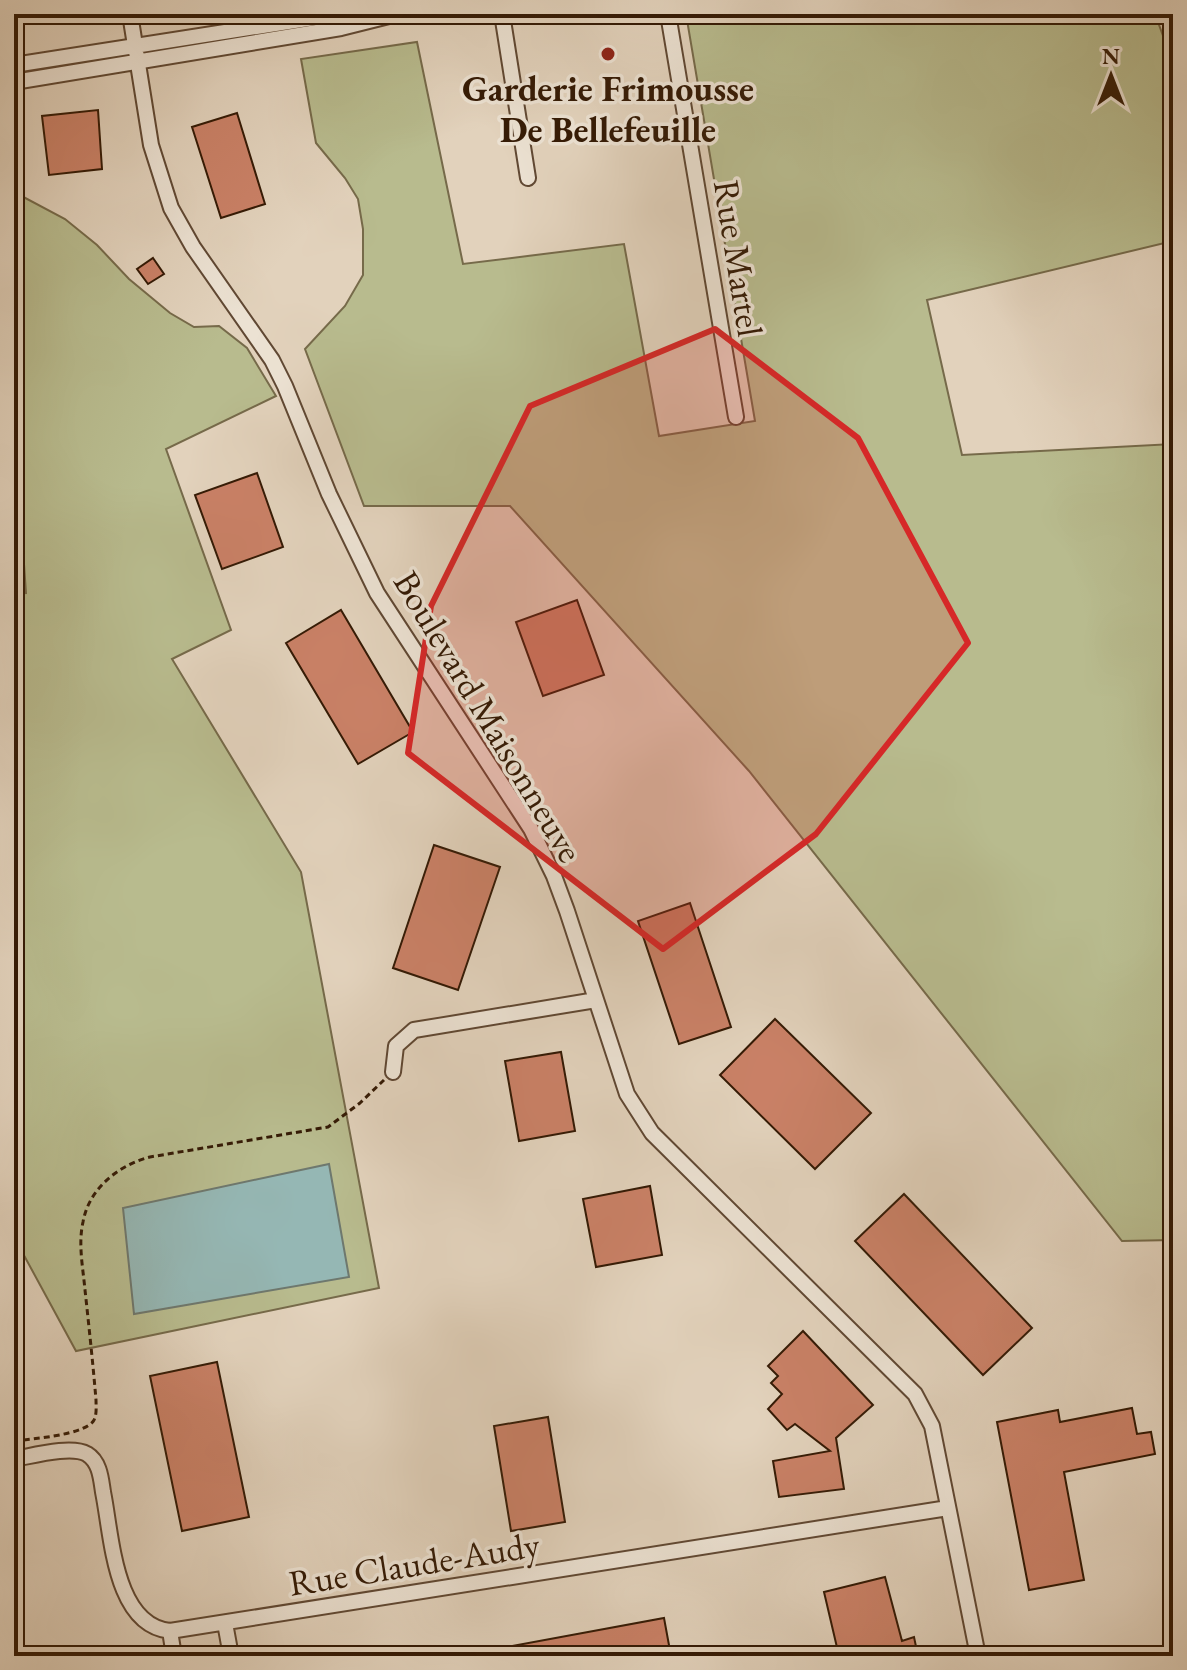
<svg xmlns="http://www.w3.org/2000/svg" width="1187" height="1670" viewBox="0 0 1187 1670" font-family="'EB Garamond',serif">
	<style>
		.green { fill: #b8bb8e; stroke: #766a4a; stroke-width: 2 }
		.water { fill: #95b7b4; stroke: #6e786e; stroke-width: 2 }
		.building { fill: #ca8167; stroke: #341a05; stroke-width: 2 }
		.lines { fill: none; stroke-linecap: round; stroke-linejoin: round }
		.minor-casing { stroke: #604833; stroke-width: 18 }
		.path { stroke: #341a05; stroke-width: 3; stroke-dasharray: 6 4; stroke-linecap: butt }
		.minor { stroke: #ece2d3; stroke-width: 14 }
		.marked { fill: #d62828; fill-opacity: 0.2; stroke: #d62828; stroke-width: 6; stroke-linejoin: round }
		.poi-dot { fill: #8f2418; stroke: #ece2d3; stroke-width: 3 }
		.labels { text-anchor: middle; stroke-width: 7; stroke-linejoin: round; paint-order: stroke }
		.poi-label { font-size: 36px; font-weight: bold; fill: #341a05; stroke: #ece2d3 }
		.street-label { font-size: 36px; fill: #341a05; stroke: #ece2d3 }
	</style>
	<rect width="100%" height="100%" fill="#e2d2bc"/>
	<filter id="stains"><feTurbulence type="fractalNoise" baseFrequency=".0025" numOctaves="4"/><feColorMatrix values="0 0 0 0 .2 0 0 0 0 .09 0 0 0 0 .02 0 0 0 .5 -.17"/></filter>
	<radialGradient id="worn" r=".72"><stop offset=".6" stop-color="#630" stop-opacity="0"/><stop offset="1" stop-color="#630" stop-opacity=".3"/></radialGradient>
	<path class="green" d="M 686,14 L 1155,14 L 1173,63 L 1173,241 L 927,300 L 962,455 L 1173,444 L 1173,1240 L 1122,1241 L 749,771 L 510,506 L 364,506 L 305,349 L 345,306 L 363,275 L 363,229 L 358,199 L 345,178 L 316,143 L 301,59 L 417,42 L 463,264 L 624,244 L 659,436 L 755,421 Z
		M 14,192 L 65,219 L 97,245 L 129,279 L 170,313 L 194,327 L 219,326 L 247,348 L 276,396 L 166,449 L 231,630 L 172,659 L 301,872 L 379,1288 L 76,1351 L 14,1237 L 14,594 L 26,593 L 14,419 Z"/>
	<path class="water" d="M 329,1164 L 349,1277 L 134,1314 L 123,1208 Z"/>
	<path class="building" d="M 98,110 L 102,169 L 49,175 L 42,116 Z
		M 237,113 L 265,204 L 221,218 L 192,127 Z
		M 153,258 L 164,274 L 148,284 L 137,269 Z
		M 257,473 L 283,547 L 222,569 L 195,495 Z
		M 577,600 L 604,675 L 543,696 L 516,622 Z
		M 341,610 L 413,732 L 358,764 L 286,643 Z
		M 434,845 L 500,867 L 458,990 L 393,968 Z
		M 690,903 L 731,1027 L 679,1044 L 638,921 Z
		M 775,1019 L 871,1113 L 815,1169 L 720,1075 Z
		M 561,1052 L 575,1131 L 519,1141 L 505,1061 Z
		M 650,1186 L 662,1255 L 596,1267 L 583,1199 Z
		M 904,1194 L 1032,1328 L 983,1375 L 855,1241 Z
		M 803,1331 L 873,1405 L 836,1438 L 844,1489 L 779,1497 L 773,1461 L 830,1451 L 795,1424 L 787,1430 L 768,1409 L 782,1394 L 771,1383 L 778,1376 L 768,1366 Z
		M 217,1362 L 249,1517 L 182,1531 L 150,1376 Z
		M 1132,1408 L 1137,1434 L 1151,1432 L 1155,1454 L 1064,1472 L 1084,1580 L 1029,1590 L 997,1422 L 1058,1410 L 1060,1422 Z
		M 548,1417 L 565,1522 L 511,1531 L 494,1426 Z
		M 885,1577 L 902,1641 L 914,1637 L 918,1656 L 839,1656 L 824,1592 Z
		M 664,1618 L 671,1656 L 514,1656 L 512,1646 Z"/>
	<g class="lines">
		<g class="minor-casing">
			<path id="minor" d="M 130,14 L 151,145 L 171,208 L 193,247 L 272,360 L 285,386 L 329,494 L 377,593 L 531,829 L 554,876 L 567,911 L 627,1094 L 652,1133 L 915,1394 L 932,1426 L 978,1656
				M 502,14 L 528,178
				M 668,14 L 736,417
				M 14,65 L 339,14 L 370,16
				M 14,82 L 341,28 L 397,14
				M 393,1072 L 396,1046 L 414,1030 L 596,1000
				M 14,1459 C 32,1456 71,1445 87,1454 C 100,1462 101,1479 103,1492 C 112,1536 114,1625 170,1631 L 948,1508
				M 225,1623 L 231,1656
				M 170,1631 L 174,1656"/>
		</g>
		<path class="path" d="M 14,1441 C 31,1439 86,1435 94,1420 C 97,1414 96,1406 96,1400 C 93,1364 89,1327 85,1290 C 83,1268 78,1244 83,1222 C 89,1188 119,1165 150,1157 L 328,1127 L 360,1103 L 384,1080"/>
		<use href="#minor" class="minor"/>
	</g>
	<path class="marked" d="M 715,329 L 858,438 L 968,643 L 816,834 L 663,949 L 408,753 L 431,606 L 530,406 Z"/>
	<circle class="poi-dot" cx="608" cy="54" r="8"/>
	<g class="labels">
		<g class="poi-label">
			<text x="608" y="101">Garderie Frimousse<tspan x="608" dy="41">De Bellefeuille</tspan></text>
		</g>
		<g class="street-label">
			<text transform="translate(739 258) rotate(81)" y="13">Rue Martel</text>
			<text transform="translate(489 716) rotate(59)" y="13">Boulevard Maisonneuve</text>
			<text transform="translate(414 1563) rotate(-9)" y="13">Rue Claude-Audy</text>
		</g>
	</g>
	<rect width="1187" height="1670" fill="none" stroke="#e2d2bc" stroke-width="48"/>
	<rect x="16" y="16" width="1155" height="1638" fill="none" stroke="#341a05" stroke-width="4"/>
	<rect x="24" y="24" width="1139" height="1622" fill="none" stroke="#341a05" stroke-width="2"/>
	<g transform="translate(1111 76)" stroke="#ece2d3" stroke-width="6" paint-order="stroke">
	<path d="M0-6L14 30L0 20L-14 30Z" fill="#341a05"/>
	<text y="-12" font-size="22" font-weight="bold" text-anchor="middle" fill="#341a05">N</text>
	</g>
	<rect width="100%" height="100%" filter="url(#stains)"/>
	<rect width="100%" height="100%" fill="url(#worn)"/>
</svg>
